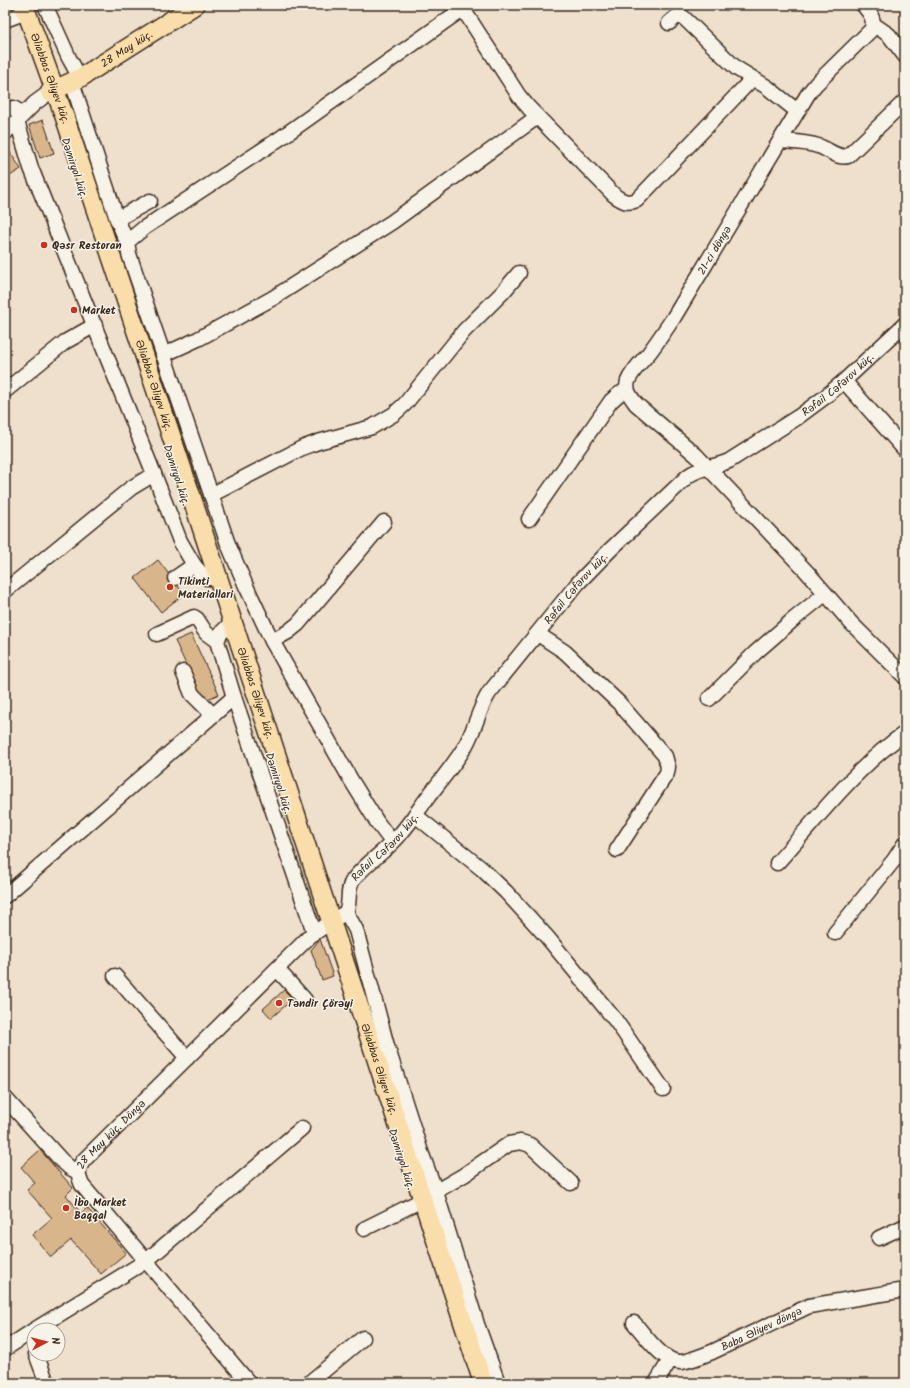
<svg xmlns="http://www.w3.org/2000/svg" width="910" height="1388" viewBox="0 0 910 1388" font-family="Kalam,sans-serif">
	<style>
		.building { fill: #d9b58b; stroke: #3b2a1e }
		.lines { fill: none; stroke-linecap: round; stroke-linejoin: round }
		.minor-casing { stroke: #3b2a1e; stroke-width: 17 }
		.major-casing { stroke: #3b2a1e; stroke-width: 21 }
		.minor { stroke: #f7f3e8; stroke-width: 14 }
		.major { stroke: #f9deab; stroke-width: 18 }
		.poi-dot { fill: #c8321e; stroke: #f7f3e8; stroke-width: 1.5 }
		.labels { text-anchor: middle; stroke-width: 3; stroke-linejoin: round; paint-order: stroke }
		.street-label { font-size: 11px; fill: #3b2a1e; stroke: #f7f3e8 }
		.poi-label { font-size: 11px; font-weight: bold; fill: #3b2a1e; stroke: #f7f3e8; text-anchor: start }
	</style>
	<rect width="100%" height="100%" fill="#eee0cc"/>
	<filter id="ink" filterUnits="userSpaceOnUse"><feTurbulence type="fractalNoise" baseFrequency=".025" numOctaves="2"/><feDisplacementMap in="SourceGraphic" scale="8" xChannelSelector="R" yChannelSelector="G"/><feConvolveMatrix kernelMatrix="1 2 1 2 8 2 1 2 1" color-interpolation-filters="sRGB"/></filter>
	<g filter="url(#ink)">
		<path class="building" d="M 5,28 L 6,28 L 10,37 L 5,39 Z
			M 43,120 L 54,153 L 40,158 L 29,125 Z
			M 5,146 L 6,146 L 21,169 L 5,179 Z
			M 158,560 L 184,594 L 161,612 L 135,578 Z
			M 191,634 L 219,694 L 203,701 L 175,641 Z
			M 320,939 L 333,976 L 322,980 L 311,950 Z
			M 284,990 L 293,999 L 271,1018 L 263,1009 Z
			M 40,1150 L 73,1188 L 66,1195 L 81,1213 L 87,1208 L 126,1253 L 101,1274 L 71,1240 L 51,1257 L 32,1235 L 52,1218 L 27,1190 L 35,1183 L 21,1167 Z"/>
		<g class="lines">
			<g class="minor-casing">
				<g id="minor">
					<path d="M 45,5 L 69,58 L 80,78"/>
					<path d="M 863,5 C 870,13 875,19 872,29 L 816,84 L 808,94 L 674,317 C 666,329 658,341 649,353 C 642,361 632,371 628,381 C 625,391 631,397 636,404 L 696,455 L 807,572 L 851,623 L 905,677"/>
					<path d="M 463,9 L 519,96 L 529,108 L 614,195 C 622,201 627,204 637,200 L 752,79"/>
					<path d="M 5,20 L 21,14"/>
					<path d="M 669,23 L 676,17 L 683,17 L 736,68 L 767,87 L 797,111"/>
					<path d="M 873,24 L 889,35 L 905,56"/>
					<path d="M 72,82 L 117,219 L 127,242"/>
					<path d="M 5,110 L 13,108 L 24,114"/>
					<path d="M 17,121 L 31,168 L 154,474 L 180,541 L 194,565 L 200,572 L 207,578 L 211,578"/>
					<path d="M 5,133 L 35,103 L 50,92"/>
					<path d="M 780,141 C 792,142 806,142 818,146 C 829,149 837,159 848,156 L 905,101"/>
					<path d="M 117,219 L 150,201"/>
					<path d="M 163,355 L 198,339 L 273,298 L 392,222 L 537,117"/>
					<path d="M 844,381 L 905,450"/>
					<path d="M 5,391 L 65,342 L 95,325"/>
					<path d="M 211,495 L 302,448 L 318,442 L 372,427 L 394,414 L 405,404 L 464,331 L 503,292 L 519,273"/>
					<path d="M 529,519 L 611,401 L 619,394 L 627,390"/>
					<path d="M 175,578 L 194,565"/>
					<path d="M 5,591 L 131,488 L 154,474"/>
					<path d="M 157,634 L 194,617 L 197,619 L 206,633 L 217,641"/>
					<path d="M 538,634 L 565,652 L 619,703 L 665,756 L 668,767 L 667,773 L 617,850"/>
					<path d="M 272,641 L 288,632 L 298,624 L 384,522"/>
					<path d="M 183,672 L 192,694 L 213,715"/>
					<path d="M 234,697 L 314,932"/>
					<path d="M 709,699 L 755,653 L 794,619 L 825,594"/>
					<path d="M 415,815 L 482,869 L 506,892 L 547,937 L 616,1021 L 663,1089"/>
					<path d="M 392,842 L 377,822 L 351,780 L 272,641 L 246,586 L 228,544 L 129,254 L 127,242 L 144,228 L 282,137 L 468,5"/>
					<path d="M 777,863 C 816,820 857,766 905,733"/>
					<path d="M 5,896 L 234,697 L 217,641 L 220,634 L 228,626"/>
					<path d="M 346,912 L 356,930 L 387,1046 L 421,1152 L 436,1192 L 477,1324 L 498,1383"/>
					<path d="M 835,933 L 894,860 L 905,843"/>
					<path d="M 277,969 L 305,1000"/>
					<path d="M 115,976 L 187,1058"/>
					<path d="M 5,1098 L 61,1160 L 70,1168 L 78,1172"/>
					<path d="M 428,1196 L 464,1175 L 509,1144 L 521,1142 L 530,1145 L 571,1183"/>
					<path d="M 364,1229 L 416,1203"/>
					<path d="M 879,1238 L 905,1226"/>
					<path id="s1" d="M 634,1323 C 645,1335 664,1364 682,1362 C 692,1360 702,1356 712,1352 L 809,1306 L 905,1290"/>
					<path d="M 34,1330 L 146,1261 L 302,1128"/>
					<path d="M 5,1349 L 34,1330"/>
					<path d="M 36,1354 L 47,1383"/>
					<path id="s2" d="M 249,1383 L 82,1185 C 78,1176 77,1170 83,1161 L 310,936 L 346,912 C 351,902 346,890 353,880 C 364,865 380,855 393,842 C 406,829 417,812 428,797 C 439,783 451,768 461,753 C 474,735 477,712 489,693 L 578,583 L 610,550 L 688,476 C 700,467 716,467 729,461 L 798,417 L 825,397 L 844,381 L 905,324"/>
					<path d="M 309,1383 L 363,1338"/>
					<path d="M 656,1383 L 670,1360"/>
				</g>
			</g>
			<g class="major-casing">
				<g id="major">
					<path id="s3" d="M 24,5 L 64,115 L 184,474 L 483,1383"/>
					<path id="s4" d="M 50,92 L 80,78 L 195,5"/>
				</g>
			</g>
			<use href="#minor" class="minor"/>
			<use href="#major" class="major"/>
		</g>
	</g>
	<g class="poi-dot">
		<circle cx="44" cy="245" r="4"/>
		<circle cx="74" cy="310" r="4"/>
		<circle cx="170" cy="587" r="4"/>
		<circle cx="279" cy="1003" r="4"/>
		<circle cx="66" cy="1208" r="4"/>
	</g>
	<g class="labels">
		<g class="street-label">
			<text dy="4" stroke="none"><textPath href="#s4" startOffset="88">28 May küç.</textPath></text>
			<text dy="4" stroke="none"><textPath href="#s3" startOffset="78">Əliabbas Əliyev küç.</textPath></text>
			<text transform="translate(75 168) rotate(72)" y="4">Dəmiryol küç.</text>
			<text transform="translate(714 250) rotate(-59)" y="4">21-ci döngə</text>
			<text dy="4" stroke="none"><textPath href="#s2" startOffset="1386">Rəfail Cəfərov küç.</textPath></text>
			<text dy="4" stroke="none"><textPath href="#s3" startOffset="402">Əliabbas Əliyev küç.</textPath></text>
			<text transform="translate(177 475) rotate(72)" y="4">Dəmiryol küç.</text>
			<text dy="4" stroke="none"><textPath href="#s2" startOffset="1050">Rəfail Cəfərov küç.</textPath></text>
			<text dy="4" stroke="none"><textPath href="#s3" startOffset="726">Əliabbas Əliyev küç.</textPath></text>
			<text transform="translate(279 783) rotate(72)" y="4">Dəmiryol küç.</text>
			<text dy="4" stroke="none"><textPath href="#s2" startOffset="726">Rəfail Cəfərov küç.</textPath></text>
			<text dy="4" stroke="none"><textPath href="#s3" startOffset="1122">Əliabbas Əliyev küç.</textPath></text>
			<text dy="4" stroke="none"><textPath href="#s2" startOffset="323">28 May küç. Döngə</textPath></text>
			<text transform="translate(402 1159) rotate(72)" y="4">Dəmiryol küç.</text>
			<text dy="4" stroke="none"><textPath href="#s1" startOffset="150">Baba Əliyev döngə</textPath></text>
		</g>
		<g class="poi-label">
			<text x="52" y="249">Qəsr Restoran</text>
			<text x="82" y="314">Market</text>
			<text x="178" y="585">Tikinti<tspan x="178" dy="13">Materiallari</tspan></text>
			<text x="287" y="1007">Təndir Çörəyi</text>
			<text x="74" y="1206">İbo Market<tspan x="74" dy="13">Baqqal</tspan></text>
		</g>
	</g>
	<rect width="910" height="1388" fill="none" stroke="#f7f3e8" stroke-width="20"/>
	<rect x="10" y="10" width="890" height="1368" fill="none" stroke="#3b2a1e" stroke-width="1.5" filter="url(#ink)"/>
	<g transform="translate(46 1342) rotate(83)"><circle r="19" fill="#f7f3e8" stroke="#aca397"/>
	<path d="M0-3L7 15L0 10L-7 15Z" fill="#c8321e"/>
	<text y="-6" font-size="11" font-weight="bold" text-anchor="middle" fill="#3b2a1e">N</text>
	</g>
</svg>
